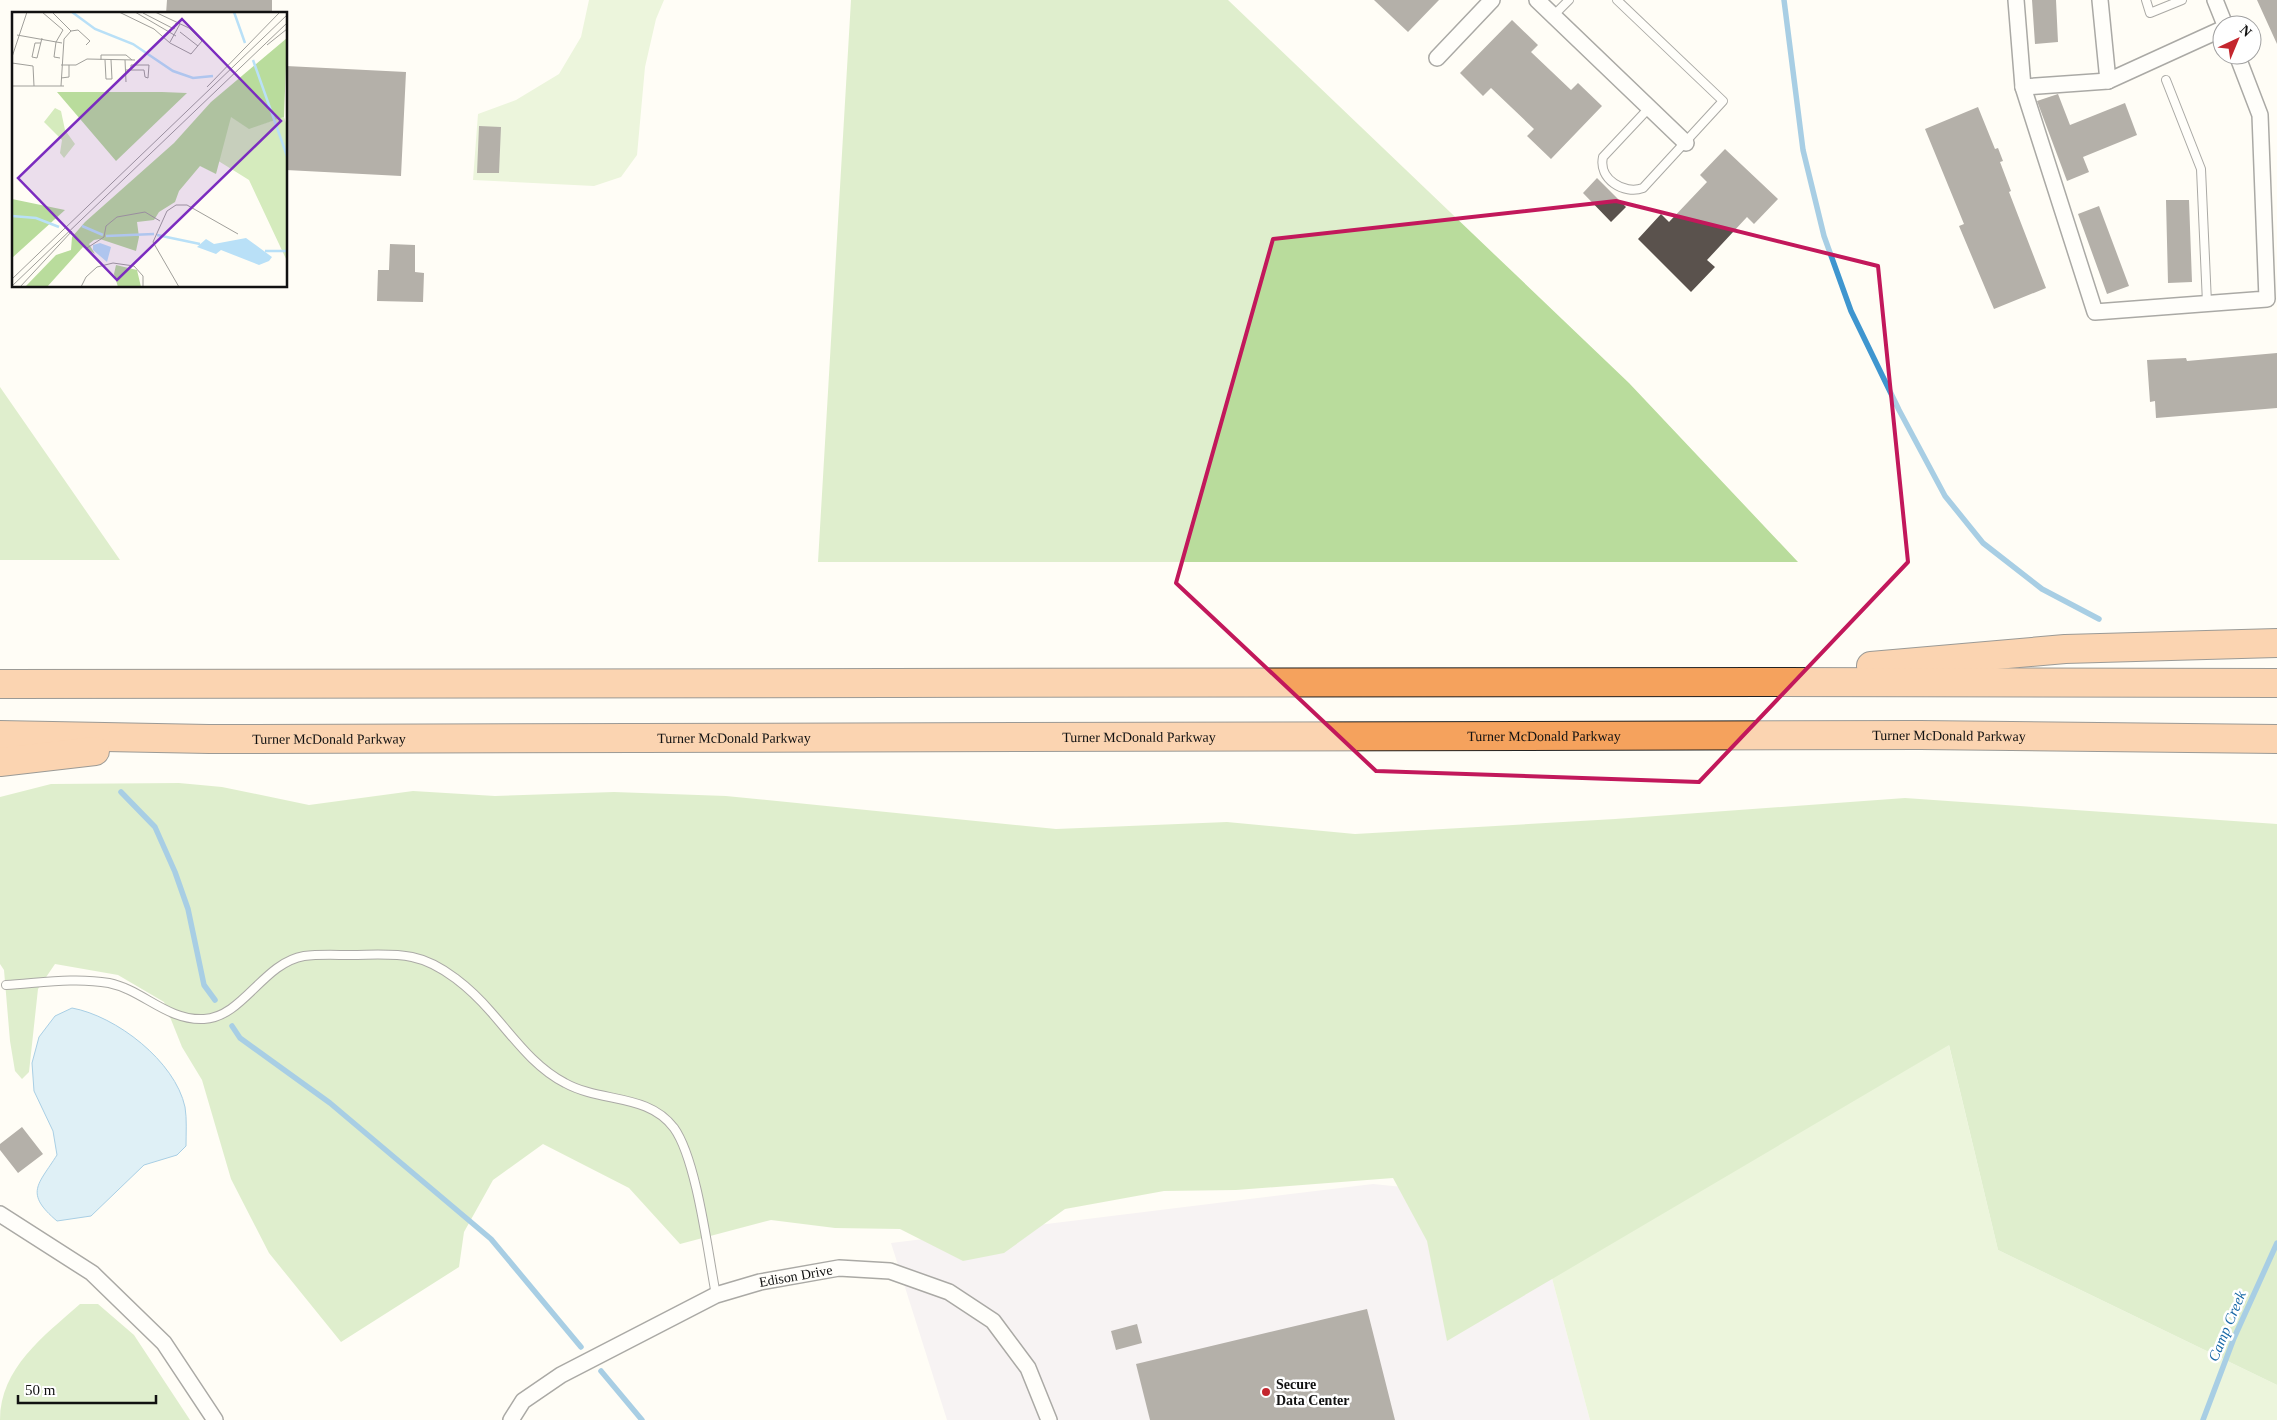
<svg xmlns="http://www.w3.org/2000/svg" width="2277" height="1420" viewBox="0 0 2277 1420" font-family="Georgia,serif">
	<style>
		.industrial { fill: #eee6ef }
		.green { fill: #d5ebbd }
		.forest { fill: #b9dc9c }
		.water { fill: #b9e0f7; stroke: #3f96cf }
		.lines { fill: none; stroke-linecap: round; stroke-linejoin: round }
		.stream { stroke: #3f96cf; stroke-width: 5.5 }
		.building { fill: #5a524d }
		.service-casing { stroke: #444; stroke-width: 10 }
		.minor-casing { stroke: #444; stroke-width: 18 }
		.motorway-casing { stroke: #222; stroke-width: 30 }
		.service { stroke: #fff; stroke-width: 8 }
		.minor { stroke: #fff; stroke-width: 15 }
		.motorway { stroke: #f5a25d; stroke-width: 28 }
		.marked { fill: none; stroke: #c2185b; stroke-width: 4; stroke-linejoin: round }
		.poi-dot { fill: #c4262e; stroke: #fff; stroke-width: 2 }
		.labels { text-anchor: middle; stroke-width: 5; stroke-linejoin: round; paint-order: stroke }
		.street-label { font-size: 14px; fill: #111; stroke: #fff }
		.poi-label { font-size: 14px; font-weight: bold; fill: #111; stroke: #fff; text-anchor: start }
		.water-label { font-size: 15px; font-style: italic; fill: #1768a6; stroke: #fff }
		.inset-river { fill: none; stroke: #b9e0f7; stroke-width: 2.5 }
		.inset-road { fill: none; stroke: #a09f9a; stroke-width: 1 }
		.view { fill: #7b2cbf; fill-opacity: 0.15; stroke: #7b2cbf; stroke-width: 2.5 }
		.inset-edge { fill: none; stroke: #111; stroke-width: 2.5 }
	</style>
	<rect width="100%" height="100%" fill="#fffdf5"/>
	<path class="industrial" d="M 1373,1184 L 1531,1200 L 1590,1420 L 947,1420 L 891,1243 Z"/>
	<path class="green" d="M 589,0 L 664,0 L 656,19 L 645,67 L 637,155 L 621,177 L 594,186 L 473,180 L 478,114 L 516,100 L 559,74 L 581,37 Z
		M 1911,887 L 1998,1250 L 2277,1385 L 2277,1420 L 1590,1420 L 1531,1200 Z"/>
	<path class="forest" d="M 851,0 L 1228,0 L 1629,383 L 1798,562 L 818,562 Z
		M 0,387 L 120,560 L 0,560 Z
		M 179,783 L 222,787 L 309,805 L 413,791 L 495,796 L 614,792 L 726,796 L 1056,829 L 1227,822 L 1355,834 L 1615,819 L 1905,798 L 2277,824 L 2277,1385 L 1998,1250 L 1949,1045 L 1447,1341 L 1427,1241 L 1393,1178 L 1236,1190 L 1164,1191 L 1065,1209 L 1004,1253 L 963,1261 L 900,1229 L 835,1228 L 771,1220 L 680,1244 L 629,1188 L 543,1144 L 493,1180 L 464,1232 L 459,1267 L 341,1342 L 269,1253 L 231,1179 L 202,1080 L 182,1047 L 164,1002 L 118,975 L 55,964 L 38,989 L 29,1072 L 22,1079 L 15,1071 L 10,1041 L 4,970 L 0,964 L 0,797 L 51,784 Z
		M 80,1304 L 98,1304 L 134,1335 L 190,1420 L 0,1420 C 0,1368 44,1336 80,1304 Z"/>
	<path class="water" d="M 72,1008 C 116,1016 175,1061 185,1107 C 187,1119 186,1133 186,1146 L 177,1155 L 144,1165 L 91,1216 L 57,1221 C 24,1193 38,1185 57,1155 L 53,1131 L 34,1091 L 32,1063 L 39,1037 L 55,1016 Z"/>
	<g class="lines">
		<path class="stream" d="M 1784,0 L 1803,150 L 1824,236 L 1851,311 L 1899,410 L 1945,496 L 1983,543 L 2042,589 L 2099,619
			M 121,792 L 155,827 L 175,872 L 188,909 L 204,985 L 215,1000
			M 232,1026 L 240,1038 L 330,1103 L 491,1239 L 581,1347
			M 601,1371 L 642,1420
			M 2203,1420 L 2234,1338 L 2277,1243"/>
	</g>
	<path class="building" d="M 167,0 L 272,0 L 272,14 L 166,14 Z
		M 1374,0 L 1439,0 L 1408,32 Z
		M 2032,0 L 2056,0 L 2058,42 L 2035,44 Z
		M 2257,0 L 2277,0 L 2277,44 Z
		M 1512,20 L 1538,45 L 1531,52 L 1571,90 L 1578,83 L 1602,106 L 1551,159 L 1527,136 L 1534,129 L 1491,88 L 1483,96 L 1460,73 Z
		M 286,66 L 406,72 L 401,176 L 286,170 Z
		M 2058,94 L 2070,125 L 2125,103 L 2137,135 L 2083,157 L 2089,172 L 2067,181 L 2037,101 Z
		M 1978,107 L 1995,149 L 1998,148 L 2003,161 L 2000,162 L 2011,191 L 2009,192 L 2046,288 L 1994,309 L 1959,226 L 1964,224 L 1925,129 Z
		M 479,126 L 501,127 L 499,173 L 477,173 Z
		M 1725,149 L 1778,199 L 1754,224 L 1747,217 L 1707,260 L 1715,267 L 1691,292 L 1638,239 L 1661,214 L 1669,222 L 1707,182 L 1700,175 Z
		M 1597,178 L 1626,207 L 1611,222 L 1583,193 Z
		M 2166,200 L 2189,200 L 2192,282 L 2168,283 Z
		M 2099,206 L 2129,286 L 2107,294 L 2078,214 Z
		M 390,244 L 415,245 L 415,272 L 424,273 L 423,302 L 377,301 L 378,270 L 389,270 Z
		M 2277,353 L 2277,408 L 2156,418 L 2155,401 L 2150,402 L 2147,360 L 2186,358 L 2187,361 Z
		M 22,1127 L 43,1154 L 18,1173 L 0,1150 L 0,1144 Z
		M 1367,1309 L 1395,1420 L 1150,1420 L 1136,1364 Z
		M 1137,1324 L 1142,1343 L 1116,1350 L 1111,1331 Z"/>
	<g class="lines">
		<g class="service-casing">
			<path id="service" d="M 1617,0 L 1723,101 L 1643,188 C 1624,195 1598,179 1603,157 L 1649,108
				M 2146,0 L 2150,13 L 2182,0
				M 1553,16 L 1569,0
				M 2166,80 L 2201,169 L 2207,303
				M 6,985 C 40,983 75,977 109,983 C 143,990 167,1021 204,1019 C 243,1017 263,963 304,956 C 319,954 336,955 351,955 C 371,955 392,953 412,957 C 442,963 472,990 491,1012 C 514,1038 534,1067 565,1083 C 601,1103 648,1093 674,1128 C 697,1160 708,1254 716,1295"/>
		</g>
		<g class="minor-casing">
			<g id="minor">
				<path d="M 1537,0 L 1686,143"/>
				<path d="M 2016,0 L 2023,87 L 2095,312 L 2267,299 L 2260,115 L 2237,55"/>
				<path d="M 2100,0 L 2108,81"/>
				<path d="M 2215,0 L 2225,25"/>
				<path d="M 1437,58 L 1492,0"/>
				<path d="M 2023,87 L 2108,81 L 2222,29"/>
				<path d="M 0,1214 L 92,1273 L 164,1343 L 215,1420"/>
				<path id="s1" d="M 511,1420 L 523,1401 L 561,1375 L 716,1295 L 760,1282 L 839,1268 L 890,1271 L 949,1292 L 993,1321 L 1028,1368 L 1049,1420"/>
			</g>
		</g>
		<g class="motorway-casing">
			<g id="motorway">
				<path d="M 1871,666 L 2065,649 L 2277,643"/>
				<path d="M 0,684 L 1773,682 L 2277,683"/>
				<path id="s2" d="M 0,735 L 209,739 L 1920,735 L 2277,739"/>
				<path d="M 0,762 L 95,751"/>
			</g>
		</g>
		<use href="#service" class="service"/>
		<use href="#minor" class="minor"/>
		<use href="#motorway" class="motorway"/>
	</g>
	<path d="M0 0H2277V1420H0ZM 1616,201 L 1878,266 L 1908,562 L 1699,782 L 1376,771 L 1176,583 L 1273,239 Z" fill="#fffdf5" fill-opacity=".55" fill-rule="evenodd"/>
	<path class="marked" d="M 1616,201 L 1878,266 L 1908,562 L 1699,782 L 1376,771 L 1176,583 L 1273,239 Z"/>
	<circle class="poi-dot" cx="1266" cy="1392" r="5"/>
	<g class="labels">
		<g class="street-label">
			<text dy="5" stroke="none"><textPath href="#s2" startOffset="1544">Turner McDonald Parkway</textPath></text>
			<text dy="5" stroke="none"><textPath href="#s2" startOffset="1139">Turner McDonald Parkway</textPath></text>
			<text dy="5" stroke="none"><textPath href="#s2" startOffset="1949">Turner McDonald Parkway</textPath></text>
			<text dy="5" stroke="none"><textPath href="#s2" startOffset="734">Turner McDonald Parkway</textPath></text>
			<text dy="5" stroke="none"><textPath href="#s2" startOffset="329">Turner McDonald Parkway</textPath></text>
			<text dy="5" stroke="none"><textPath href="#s1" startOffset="325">Edison Drive</textPath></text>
		</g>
		<g class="poi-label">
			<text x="1276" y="1389">Secure<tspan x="1276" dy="16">Data Center</tspan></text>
		</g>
		<g class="water-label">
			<text transform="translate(2227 1326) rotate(-67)" y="5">Camp Creek</text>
		</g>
	</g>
	<g transform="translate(12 12)">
		<rect width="275" height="275" fill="#fffdf5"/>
		<path d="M 43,96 L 49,99 L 53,118 L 63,132 L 52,146 L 48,141 L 50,128 L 32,110 ZM 206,96 L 237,116 L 272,105 L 275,114 L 275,249 L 237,168 L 200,145 Z" fill="#d5ebbd"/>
		<path d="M 275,26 L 272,105 L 237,117 L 219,105 L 204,162 L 188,154 L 167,179 L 163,190 L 147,200 L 142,208 L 125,210 L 127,225 L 124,239 L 88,227 L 82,228 L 77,232 L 83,242 L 71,235 L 35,275 L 13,275 L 44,243 L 59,238 L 60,225 L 73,210 L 162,131 L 199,90 ZM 45,80 L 150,80 L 175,81 L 104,149 ZM 0,187 L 53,198 L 0,246 ZM 104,253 L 125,258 L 129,275 L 106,275 L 102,262 Z" fill="#b9dc9c"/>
		<path d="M 234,226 L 260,245 L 257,249 L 247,253 L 209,238 L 204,242 L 185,235 L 194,227 L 202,232 ZM 88,231 L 99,235 L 95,250 L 81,238 L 81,233 Z" fill="#b9e0f7"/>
		<path class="inset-river" d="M 60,0 L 83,17 L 121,32 L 161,59 L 181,66 L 201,64M 222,0 L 233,31M 241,48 L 275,144M 0,204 L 24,206 L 47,215M 70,214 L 91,223M 145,223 L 188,232M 94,224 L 142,222M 253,239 L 275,239"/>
		<path class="inset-road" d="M 30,0 L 51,18 L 44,30 L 42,45 L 48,46M 40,0 L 59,19M 107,0 L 142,17 L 158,31 L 179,42 L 190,29 L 177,16 L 143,0M 123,0 L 164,24M 131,1 L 162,17 L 164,11M 168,20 L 186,34M 5,23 L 50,31M 158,30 L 168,12M 29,31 L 23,31 L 20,45 L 25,46 L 30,26M 255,33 L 275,17M 0,45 L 15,0M 89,48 L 89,43 L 114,43 L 120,48M 93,48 L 94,67 L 100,67 L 99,48M 113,48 L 114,70M 0,51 L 21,54 L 22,74M 49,53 L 64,53 L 75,47 L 123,48M 114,58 L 132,58M 119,58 L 119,53 L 137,53 L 136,66 L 133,65 L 132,58M 49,66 L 57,65 L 57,53M 0,74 L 52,74M 49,74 L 52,27 L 59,19 L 66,18 L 78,29 L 74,33M 195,75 L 268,0M 75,236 L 92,225 L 94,214 L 105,205 L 133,200 L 148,209M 0,267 L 275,3M 0,274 L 275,11M 8,275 L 60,219M 69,275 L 74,265 L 85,255 L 101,251 L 122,254 L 131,264 L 131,275M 167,275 L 141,230 L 155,199 L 164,193 L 175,193 L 226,222"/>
		<path class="view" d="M 170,7 L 269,109 L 105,268 L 6,166 Z"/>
		<rect width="275" height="275" class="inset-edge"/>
	</g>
	<g transform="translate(2237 40) rotate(44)"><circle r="24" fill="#ffffff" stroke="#a0a0a0"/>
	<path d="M0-4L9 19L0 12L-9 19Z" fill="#c4262e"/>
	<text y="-8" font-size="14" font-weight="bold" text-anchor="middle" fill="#111111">N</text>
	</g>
	<path d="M18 1395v8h138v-8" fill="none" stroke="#111111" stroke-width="2.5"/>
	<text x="25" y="1395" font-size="15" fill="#111111" stroke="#ffffff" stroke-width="4" paint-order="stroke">50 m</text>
</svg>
